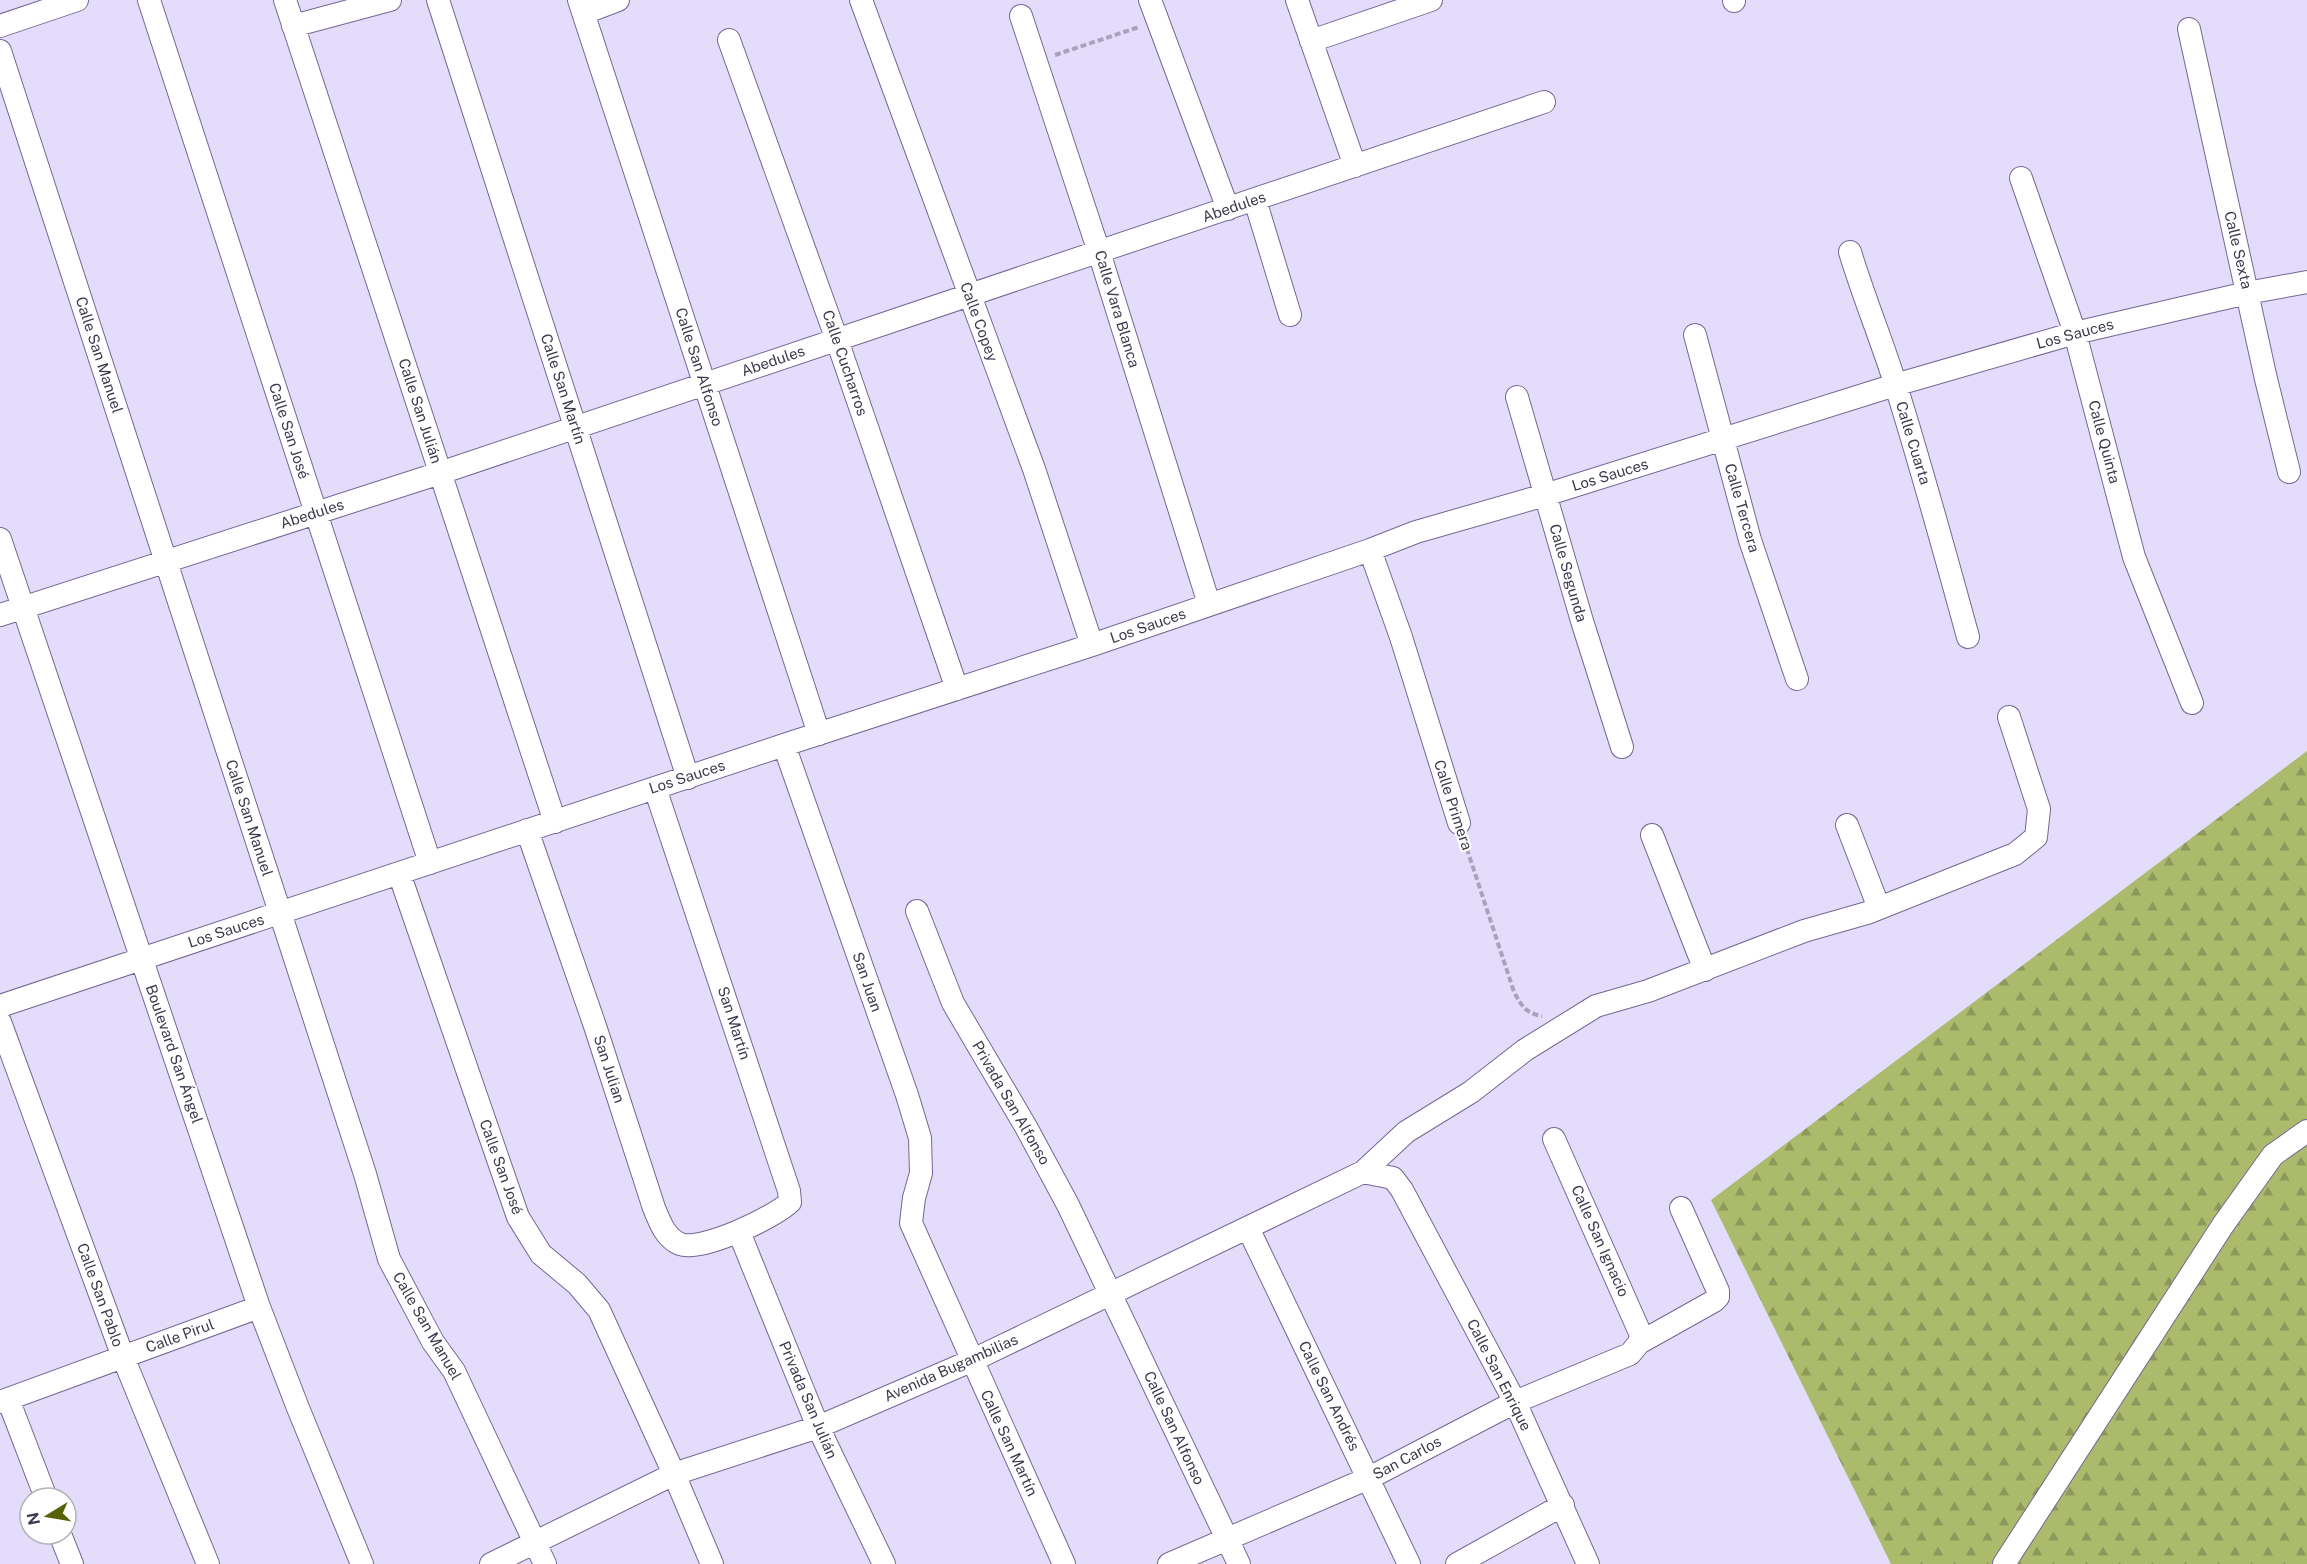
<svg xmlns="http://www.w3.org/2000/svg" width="2307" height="1564" viewBox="0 0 2307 1564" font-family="'Public Sans',sans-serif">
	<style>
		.forest { fill: url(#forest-firs) }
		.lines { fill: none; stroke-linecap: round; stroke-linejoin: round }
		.minor-casing { stroke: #756794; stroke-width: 24 }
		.path { stroke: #a9a2bd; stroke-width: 4; stroke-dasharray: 6 3; stroke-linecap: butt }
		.minor { stroke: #fff; stroke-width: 22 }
		.labels { text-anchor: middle; stroke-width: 4.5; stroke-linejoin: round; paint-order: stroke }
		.street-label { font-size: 15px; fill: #3f394d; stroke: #fff }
	</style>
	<defs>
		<pattern id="forest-firs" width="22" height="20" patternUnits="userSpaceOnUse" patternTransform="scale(1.5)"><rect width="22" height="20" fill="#abbb6b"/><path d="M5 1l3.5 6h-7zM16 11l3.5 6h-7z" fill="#8d995a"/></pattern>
	</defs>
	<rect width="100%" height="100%" fill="#e4dcfb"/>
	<path class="forest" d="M 2307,751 L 2307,1564 L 1891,1564 L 1711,1200 Z"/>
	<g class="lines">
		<g class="minor-casing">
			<path id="minor" d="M 149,0 L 430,863
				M 285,0 L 555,822
				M 438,0 L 688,778
				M 579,0 L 819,734
				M 861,0 L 1034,469 L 1092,645
				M 1150,0 L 1228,209
				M 1297,0 L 1355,166
				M 1734,0 L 1734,1
				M 584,13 L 618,0
				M 1021,16 L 1099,252 L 1209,604
				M 0,26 L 77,0
				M 293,26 L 390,0
				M 2189,29 L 2266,379 L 2289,472
				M 729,40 L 837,340 L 957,689
				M 1311,41 L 1431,0
				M 0,51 L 365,1174 L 389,1259 L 433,1342 L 454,1371 L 545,1564
				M 2021,178 L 2075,333 L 2134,557 L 2192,703
				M 1255,200 L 1290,315
				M 1850,252 C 1864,298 1882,341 1896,386 C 1922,469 1945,553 1968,637
				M 1695,335 L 1750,540 L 1797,679
				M 1517,397 L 1582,621 L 1622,747
				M 0,539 L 259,1307 L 298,1408 L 362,1564
				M 1370,550 L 1401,637 L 1459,823
				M 0,615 L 440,473 L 1544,102
				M 784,745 L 907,1095 L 920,1138 L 921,1173 L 914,1198 L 911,1223 L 1064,1564
				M 1847,825 L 1879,908
				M 527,830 L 595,1026 L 654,1208 C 660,1222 665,1238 680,1244 C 702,1252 775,1217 790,1202 L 789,1191 L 655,788
				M 1652,835 L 1705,970
				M 399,873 L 518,1217 L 541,1254 L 577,1284 L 599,1310 L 674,1474 L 712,1564
				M 917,911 L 953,1003 L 1026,1127 L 1068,1205 L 1239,1564
				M 0,1006 L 784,745 L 1092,645 L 1370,550 L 1416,532 L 1545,495 L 1895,385 L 2075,333 L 2247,293 L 2307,282
				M 0,1022 L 123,1357 L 208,1564
				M 1554,1139 L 1641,1335 L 1639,1343
				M 1363,1172 L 1406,1132 L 1471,1092 L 1525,1050 L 1596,1006 L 1648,991 L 1804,931 L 1867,913 L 2015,854 L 2036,837 L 2039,809 L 2009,717
				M 1248,1228 L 1409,1564
				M 739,1232 L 818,1427 L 884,1564
				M 8,1399 L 46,1498
				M 0,1402 L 259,1307
				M 60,1534 L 72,1564
				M 491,1564 L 674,1474 L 818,1427 L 971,1361 L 1363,1172 L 1393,1178 L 1402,1190 L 1515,1402 L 1588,1564
				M 1169,1564 L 1369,1478 L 1515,1402 L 1630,1354 L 1639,1343 L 1714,1301 L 1718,1297 L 1718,1291 L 1681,1208
				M 1457,1564 L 1563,1505
				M 2004,1564 L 2223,1225 L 2273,1155 L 2307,1131"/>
		</g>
		<path class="path" d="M 1055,55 L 1139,27
			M 1464,840 L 1514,992 C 1522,1006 1525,1013 1542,1016"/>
		<use href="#minor" class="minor"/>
	</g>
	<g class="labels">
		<g class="street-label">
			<text transform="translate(1234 207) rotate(-19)" y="5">Abedules</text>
			<text transform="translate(2238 250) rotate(77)" y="5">Calle Sexta</text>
			<text transform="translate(1117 309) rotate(73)" y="5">Calle Vara Blanca</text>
			<text transform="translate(979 322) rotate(70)" y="5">Calle Copey</text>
			<text transform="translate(2075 334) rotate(-15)" y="5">Los Sauces</text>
			<text transform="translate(99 355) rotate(72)" y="5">Calle San Manuel</text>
			<text transform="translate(773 361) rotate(-19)" y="5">Abedules</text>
			<text transform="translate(845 363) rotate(71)" y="5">Calle Cucharros</text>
			<text transform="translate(699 367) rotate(72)" y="5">Calle San Alfonso</text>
			<text transform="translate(563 389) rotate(72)" y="5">Calle San Martín</text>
			<text transform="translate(420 411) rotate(72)" y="5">Calle San Julián</text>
			<text transform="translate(289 431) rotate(72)" y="5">Calle San José</text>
			<text transform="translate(2104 442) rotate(75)" y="5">Calle Quinta</text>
			<text transform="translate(1913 443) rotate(73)" y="5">Calle Cuarta</text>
			<text transform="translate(1610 475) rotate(-17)" y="5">Los Sauces</text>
			<text transform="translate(1742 508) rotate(74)" y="5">Calle Tercera</text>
			<text transform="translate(312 514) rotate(-18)" y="5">Abedules</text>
			<text transform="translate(1568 573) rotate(74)" y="5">Calle Segunda</text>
			<text transform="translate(1148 626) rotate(-19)" y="5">Los Sauces</text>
			<text transform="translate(687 777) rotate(-18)" y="5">Los Sauces</text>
			<text transform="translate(1453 805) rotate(72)" y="5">Calle Primera</text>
			<text transform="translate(249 818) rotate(72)" y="5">Calle San Manuel</text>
			<text transform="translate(226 931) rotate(-18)" y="5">Los Sauces</text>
			<text transform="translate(867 982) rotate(71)" y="5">San Juan</text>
			<text transform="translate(734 1023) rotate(72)" y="5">San Martín</text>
			<text transform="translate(174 1054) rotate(71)" y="5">Boulevard San Ángel</text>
			<text transform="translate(609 1069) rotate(72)" y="5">San Julian</text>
			<text transform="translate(1011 1103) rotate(60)" y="5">Privada San Alfonso</text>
			<text transform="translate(501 1167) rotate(70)" y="5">Calle San José</text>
			<text transform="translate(1600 1241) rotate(66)" y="5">Calle San Ignacio</text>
			<text transform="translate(100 1295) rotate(70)" y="5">Calle San Pablo</text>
			<text transform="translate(427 1326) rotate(60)" y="5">Calle San Manuel</text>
			<text transform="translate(180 1336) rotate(-20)" y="5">Calle Pirul</text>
			<text transform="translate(951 1368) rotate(-24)" y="5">Avenida Bugambilias</text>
			<text transform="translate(1499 1375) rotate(63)" y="5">Calle San Enrique</text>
			<text transform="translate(1329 1396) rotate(64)" y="5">Calle San Andrés</text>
			<text transform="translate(808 1400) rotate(67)" y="5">Privada San Julián</text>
			<text transform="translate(1174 1428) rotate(65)" y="5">Calle San Alfonso</text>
			<text transform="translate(1009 1443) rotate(65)" y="5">Calle San Martín</text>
			<text transform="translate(1407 1458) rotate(-28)" y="5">San Carlos</text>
		</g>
	</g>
	<g transform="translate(48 1516) rotate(259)"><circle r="28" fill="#ffffff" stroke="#b2b0b8" stroke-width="1.5"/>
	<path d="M0-4.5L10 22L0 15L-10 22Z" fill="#566305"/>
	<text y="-9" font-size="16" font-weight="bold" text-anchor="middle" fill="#3f394d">N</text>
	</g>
</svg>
